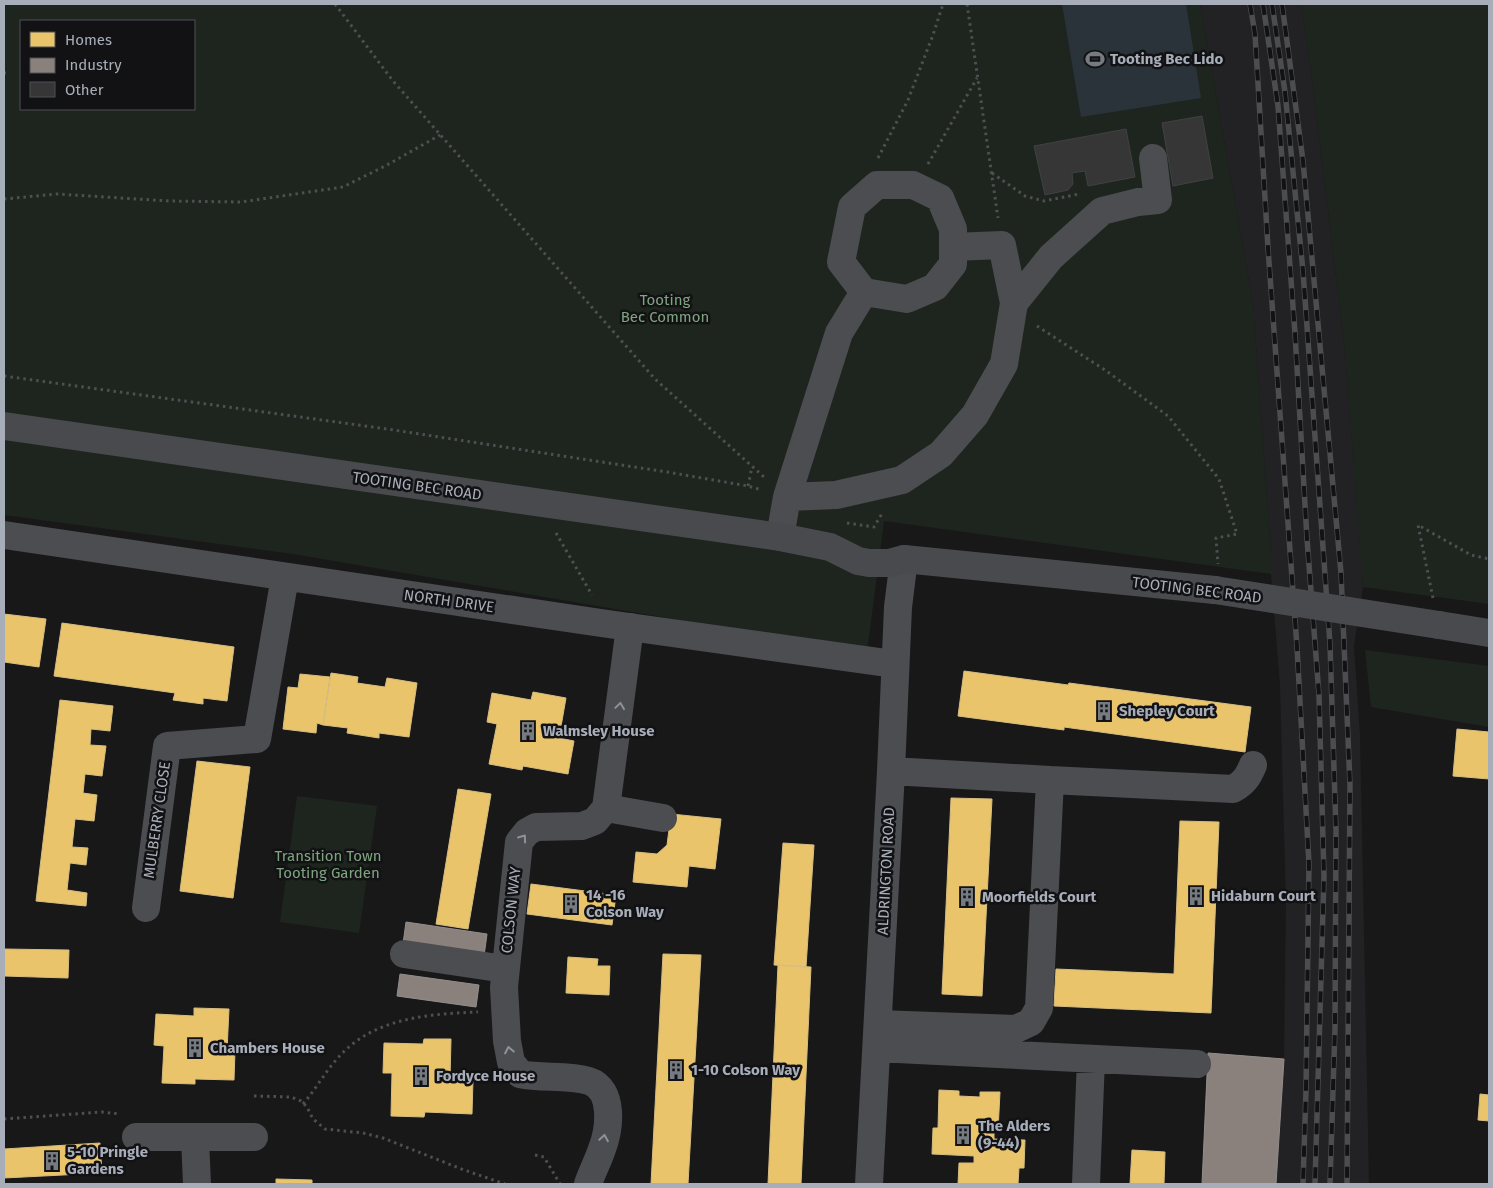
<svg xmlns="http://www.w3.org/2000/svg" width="1493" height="1188" viewBox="0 0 1493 1188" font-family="'Fira Sans',sans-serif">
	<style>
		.built { fill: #222224 }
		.green { fill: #1e251e; fill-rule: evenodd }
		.water { fill: #2a333a }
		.homes { fill: #e9c46a; stroke: #d6bd82 }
		.industry { fill: #8a817c; stroke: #938e8e }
		.building { fill: #363637; stroke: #404144 }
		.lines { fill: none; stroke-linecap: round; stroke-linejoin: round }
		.path { stroke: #4e4f53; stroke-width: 3; stroke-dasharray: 2.5 4; stroke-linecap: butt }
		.minor { stroke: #4c4d51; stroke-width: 28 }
		.highway { stroke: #494a4d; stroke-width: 28 }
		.rail-casing { stroke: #4c4d50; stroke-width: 5.5 }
		.rail { stroke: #121214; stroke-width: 4; stroke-dasharray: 11; stroke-linecap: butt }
		.highway-bridge { stroke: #494a4d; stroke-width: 28 }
		.oneway { stroke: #8c919a }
		.labels { text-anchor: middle; stroke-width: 5; stroke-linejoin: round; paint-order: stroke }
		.poi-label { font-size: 15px; font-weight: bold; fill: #a8aeb9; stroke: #121214; text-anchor: start }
		.park-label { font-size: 15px; fill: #7fa580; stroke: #121214 }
		.street-label { font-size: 15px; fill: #a8aeb9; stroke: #121214 }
	</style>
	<rect width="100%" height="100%" fill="#181818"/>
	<path class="built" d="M 1200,4 L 1301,4 L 1311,71 L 1345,350 L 1362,568 L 1363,587 L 1354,646 L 1360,735 L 1369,1184 L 1276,1184 L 1284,1059 L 1286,903 L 1280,685 L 1271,574 L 1271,554 L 1253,304 Z"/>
	<path class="green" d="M 4,4 L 1200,4 L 1253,304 L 1271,554 L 1271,574 L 884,521 L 867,652 L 293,554 L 4,515 ZM 21,21 L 194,21 L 194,109 L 21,109 Z
		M 1301,4 L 1489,4 L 1489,604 L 1363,587 L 1345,350 L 1311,71 Z
		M 1365,650 L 1489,666 L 1489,727 L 1371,707 Z
		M 297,796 L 377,806 L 359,933 L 280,922 Z"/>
	<path class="water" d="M 1062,4 L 1186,4 L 1201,98 L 1081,117 Z"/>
	<path class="homes" d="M 4,614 L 46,619 L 39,667 L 4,662 Z
		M 62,623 L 234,647 L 227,701 L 203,698 L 203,704 L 173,700 L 175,693 L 54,676 Z
		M 964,671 L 1068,685 L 1069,683 L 1251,707 L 1245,752 L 1064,727 L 1064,730 L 958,716 Z
		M 331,673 L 358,677 L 357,683 L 385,687 L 387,678 L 417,683 L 409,737 L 379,733 L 379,738 L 347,733 L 348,728 L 323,725 Z
		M 300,674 L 330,677 L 323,725 L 317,723 L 316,733 L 283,729 L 288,687 L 298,688 Z
		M 533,692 L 566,698 L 559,738 L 574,741 L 568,774 L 523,766 L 522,770 L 489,764 L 497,724 L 487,722 L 492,693 L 531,700 Z
		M 60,700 L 113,706 L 110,731 L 91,729 L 90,745 L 106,746 L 102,776 L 85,774 L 83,793 L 97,795 L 94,821 L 75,819 L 72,847 L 88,848 L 86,865 L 70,863 L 67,890 L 87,893 L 86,906 L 36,901 Z
		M 1457,729 L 1489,732 L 1489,779 L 1453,776 Z
		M 197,761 L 250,767 L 233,898 L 180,891 Z
		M 458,789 L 491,794 L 468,929 L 436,924 Z
		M 951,798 L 992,799 L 982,996 L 942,994 Z
		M 671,814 L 721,819 L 715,869 L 689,866 L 687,887 L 633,882 L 636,852 L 657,854 L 667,845 Z
		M 1180,821 L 1219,822 L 1211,1013 L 1054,1006 L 1056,969 L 1174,974 Z
		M 783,843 L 814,845 L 806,967 L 774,965 Z
		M 531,884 L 616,895 L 612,925 L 527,914 Z
		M 4,949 L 69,950 L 68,978 L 4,976 Z
		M 663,954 L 701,955 L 688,1184 L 651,1184 Z
		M 568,957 L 598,959 L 597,966 L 610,966 L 609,995 L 566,993 Z
		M 778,965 L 811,967 L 801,1184 L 768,1184 Z
		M 194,1008 L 229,1009 L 227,1051 L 235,1051 L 234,1080 L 195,1079 L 195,1084 L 162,1083 L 164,1046 L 154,1045 L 156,1014 L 194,1016 Z
		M 424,1039 L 451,1039 L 450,1079 L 473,1079 L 472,1114 L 425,1112 L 424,1117 L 391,1116 L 392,1073 L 383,1073 L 384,1043 L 423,1044 Z
		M 939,1090 L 959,1091 L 959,1096 L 980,1097 L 980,1092 L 1000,1092 L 998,1131 L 994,1131 L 994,1139 L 1025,1140 L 1024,1168 L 1019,1168 L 1018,1184 L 958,1184 L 959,1163 L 974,1163 L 974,1156 L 932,1154 L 933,1128 L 938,1128 Z
		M 1480,1094 L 1489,1095 L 1489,1121 L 1478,1120 Z
		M 100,1143 L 102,1173 L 4,1178 L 4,1149 Z
		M 1132,1150 L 1165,1152 L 1164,1184 L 1130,1184 Z
		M 276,1179 L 312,1180 L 312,1184 L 276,1184 Z"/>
	<path class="industry" d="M 406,922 L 487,934 L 484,956 L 403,944 Z
		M 400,974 L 479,985 L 476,1007 L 397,996 Z
		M 1208,1053 L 1284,1059 L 1276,1184 L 1202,1184 Z"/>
	<path class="building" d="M 1202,116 L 1213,178 L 1173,186 L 1162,123 Z
		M 1126,129 L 1135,177 L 1088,186 L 1085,171 L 1072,173 L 1073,184 L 1068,190 L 1045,195 L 1034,146 Z"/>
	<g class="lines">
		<path class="path" d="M 335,4 L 393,81 L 655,379 L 764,477
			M 967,4 L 998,218
			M 4,73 L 6,73
			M 878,158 L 908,100 L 933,35 L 943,4
			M 928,164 L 977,78
			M 992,173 L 1025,196 L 1044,201 L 1079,194
			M 4,199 L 57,194 L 169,201 L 241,202 L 343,187 L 387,165 L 440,135
			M 1037,326 L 1105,370 L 1168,416 L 1219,479 L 1237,534 L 1216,538 L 1218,564
			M 4,376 L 387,429 L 667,472 L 748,486 L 762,490
			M 748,486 L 752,467
			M 847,523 L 874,527 L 883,512
			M 556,533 L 592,595
			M 1433,598 L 1418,525 L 1471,555 L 1489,559
			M 254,1096 L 291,1097 L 301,1101 L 307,1107 L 313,1119 L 325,1129 L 363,1133 L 383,1138 L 464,1170 L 505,1184
			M 303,1104 C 315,1090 324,1074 336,1060 C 371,1018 427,1014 478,1012
			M 4,1119 L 102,1112 L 120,1114
			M 535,1155 L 544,1157 L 560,1184"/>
		<path class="minor" d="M 953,247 L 1002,245 L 1014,303
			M 787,497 L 836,495 L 902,480 L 941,454 L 975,415 L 1004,364 L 1014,303 L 1051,257 L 1102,211 L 1138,202 L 1158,200 L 1153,158
			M 4,535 L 608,624 L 894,664
			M 780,537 L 787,497 L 839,333 L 864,292 L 841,262 L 852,207 L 877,185 L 913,185 L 940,198 L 953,229 L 953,264 L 935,287 L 907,299 L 864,292
			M 1050,780 L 1233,789 C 1244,783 1248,777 1253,765
			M 606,808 L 663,818
			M 146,908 L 167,746 L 257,739 L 285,577
			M 404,954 L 505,969
			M 878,1024 L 1016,1029 L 1031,1022 L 1039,1008 L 1050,780 L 891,771
			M 877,1048 L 1197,1064
			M 136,1137 L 254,1137
			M 195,1138 L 197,1184
			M 588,1184 C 592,1172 598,1161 602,1149 C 610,1128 614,1089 589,1081 C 567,1074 542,1079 520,1074 L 511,1062 L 507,1041 L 504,987 L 519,842 L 527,832 L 536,827 L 582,826 L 595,821 L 606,808 L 630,627
			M 869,1184 L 891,771 L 898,607 L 904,559
			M 1086,1184 L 1091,1059"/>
		<path class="highway" d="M 4,426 L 780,537 L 830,547 L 858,561 L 869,563 L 889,563 L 904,559 L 1215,590
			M 1439,625 L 1489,633"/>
		<g class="rail-casing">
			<path id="rail" d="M 1250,4 L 1255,34 L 1268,248 L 1297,647 L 1309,864 L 1306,1090 L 1303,1184
				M 1263,4 L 1278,106 L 1295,333 L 1307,539 L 1319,695 L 1324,876 L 1315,1184
				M 1272,4 L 1285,92 L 1303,271 L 1330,644 L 1336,831 L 1335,1028 L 1330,1184
				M 1282,4 L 1303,161 L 1341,573 L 1350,785 L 1347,1184"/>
		</g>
		<use href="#rail" class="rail"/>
		<path class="highway-bridge" d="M 1215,590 L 1439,625"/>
	</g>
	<defs><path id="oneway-chevron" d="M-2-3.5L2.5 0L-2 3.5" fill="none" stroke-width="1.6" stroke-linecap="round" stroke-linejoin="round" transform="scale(1.25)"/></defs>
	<g class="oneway">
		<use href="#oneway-chevron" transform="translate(620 706) rotate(-82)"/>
		<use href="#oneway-chevron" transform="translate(523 838) rotate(-54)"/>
		<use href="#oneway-chevron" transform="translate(509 1050) rotate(-101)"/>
		<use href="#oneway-chevron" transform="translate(604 1138) rotate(-81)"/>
	</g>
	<defs>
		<g id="stadium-bare" transform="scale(1.5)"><path d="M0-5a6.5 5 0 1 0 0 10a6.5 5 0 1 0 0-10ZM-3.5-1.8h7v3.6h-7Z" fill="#767a81" stroke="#121214" stroke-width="2.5" paint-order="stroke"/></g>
		<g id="building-bare" transform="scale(1.5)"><path d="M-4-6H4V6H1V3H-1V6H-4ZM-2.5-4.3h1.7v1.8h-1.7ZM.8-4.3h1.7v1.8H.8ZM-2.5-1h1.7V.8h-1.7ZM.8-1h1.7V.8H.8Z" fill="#767a81" stroke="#121214" stroke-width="2.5" paint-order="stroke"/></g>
	</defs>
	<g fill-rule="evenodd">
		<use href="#stadium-bare" x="1095" y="59"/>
		<use href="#building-bare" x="1104" y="711"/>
		<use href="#building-bare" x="528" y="731"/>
		<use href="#building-bare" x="1196" y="896"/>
		<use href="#building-bare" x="967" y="897"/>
		<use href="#building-bare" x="571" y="904"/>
		<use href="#building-bare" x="195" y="1048"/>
		<use href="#building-bare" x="676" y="1070"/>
		<use href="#building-bare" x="421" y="1076"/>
		<use href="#building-bare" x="963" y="1135"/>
		<use href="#building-bare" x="52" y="1161"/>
	</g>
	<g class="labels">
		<g class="poi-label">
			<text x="1110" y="64">Tooting Bec Lido</text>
			<text x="1119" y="716">Shepley Court</text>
			<text x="543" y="736">Walmsley House</text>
			<text x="586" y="900">14 -16<tspan x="586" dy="17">Colson Way</tspan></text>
			<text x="1211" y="901">Hidaburn Court</text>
			<text x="982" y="902">Moorfields Court</text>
			<text x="210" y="1053">Chambers House</text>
			<text x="691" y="1075">1-10 Colson Way</text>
			<text x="436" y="1081">Fordyce House</text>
			<text x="978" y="1131">The Alders<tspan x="978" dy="17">(9-44)</tspan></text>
			<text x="67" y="1157">5-10 Pringle<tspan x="67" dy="17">Gardens</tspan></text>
		</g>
		<g class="park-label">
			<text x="665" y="305">Tooting<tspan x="665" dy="17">Bec Common</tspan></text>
			<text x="328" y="861">Transition Town<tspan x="328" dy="17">Tooting Garden</tspan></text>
		</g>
		<g class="street-label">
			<text transform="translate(417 486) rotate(8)" y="5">TOOTING BEC ROAD</text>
			<text transform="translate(1197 590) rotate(7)" y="5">TOOTING BEC ROAD</text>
			<text transform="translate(449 601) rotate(8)" y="5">NORTH DRIVE</text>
			<text transform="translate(157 820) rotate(-82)" y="5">MULBERRY CLOSE</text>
			<text transform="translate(886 871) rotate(-87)" y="5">ALDRINGTON ROAD</text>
			<text transform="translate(511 910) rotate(-84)" y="5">COLSON WAY</text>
		</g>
	</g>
	<rect width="1493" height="1188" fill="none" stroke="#a8aeb9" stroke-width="10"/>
	<rect x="20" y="20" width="175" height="90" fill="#121214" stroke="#4e5056"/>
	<rect x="30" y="32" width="25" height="15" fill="#e9c46a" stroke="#4e5056"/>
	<text x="65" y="45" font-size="15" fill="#a8aeb9">Homes</text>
	<rect x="30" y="58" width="25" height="15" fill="#8a817c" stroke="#4e5056"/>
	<text x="65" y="70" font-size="15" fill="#a8aeb9">Industry</text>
	<rect x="30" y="82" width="25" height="15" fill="#363637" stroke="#4e5056"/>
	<text x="65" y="95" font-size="15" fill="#a8aeb9">Other</text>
</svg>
